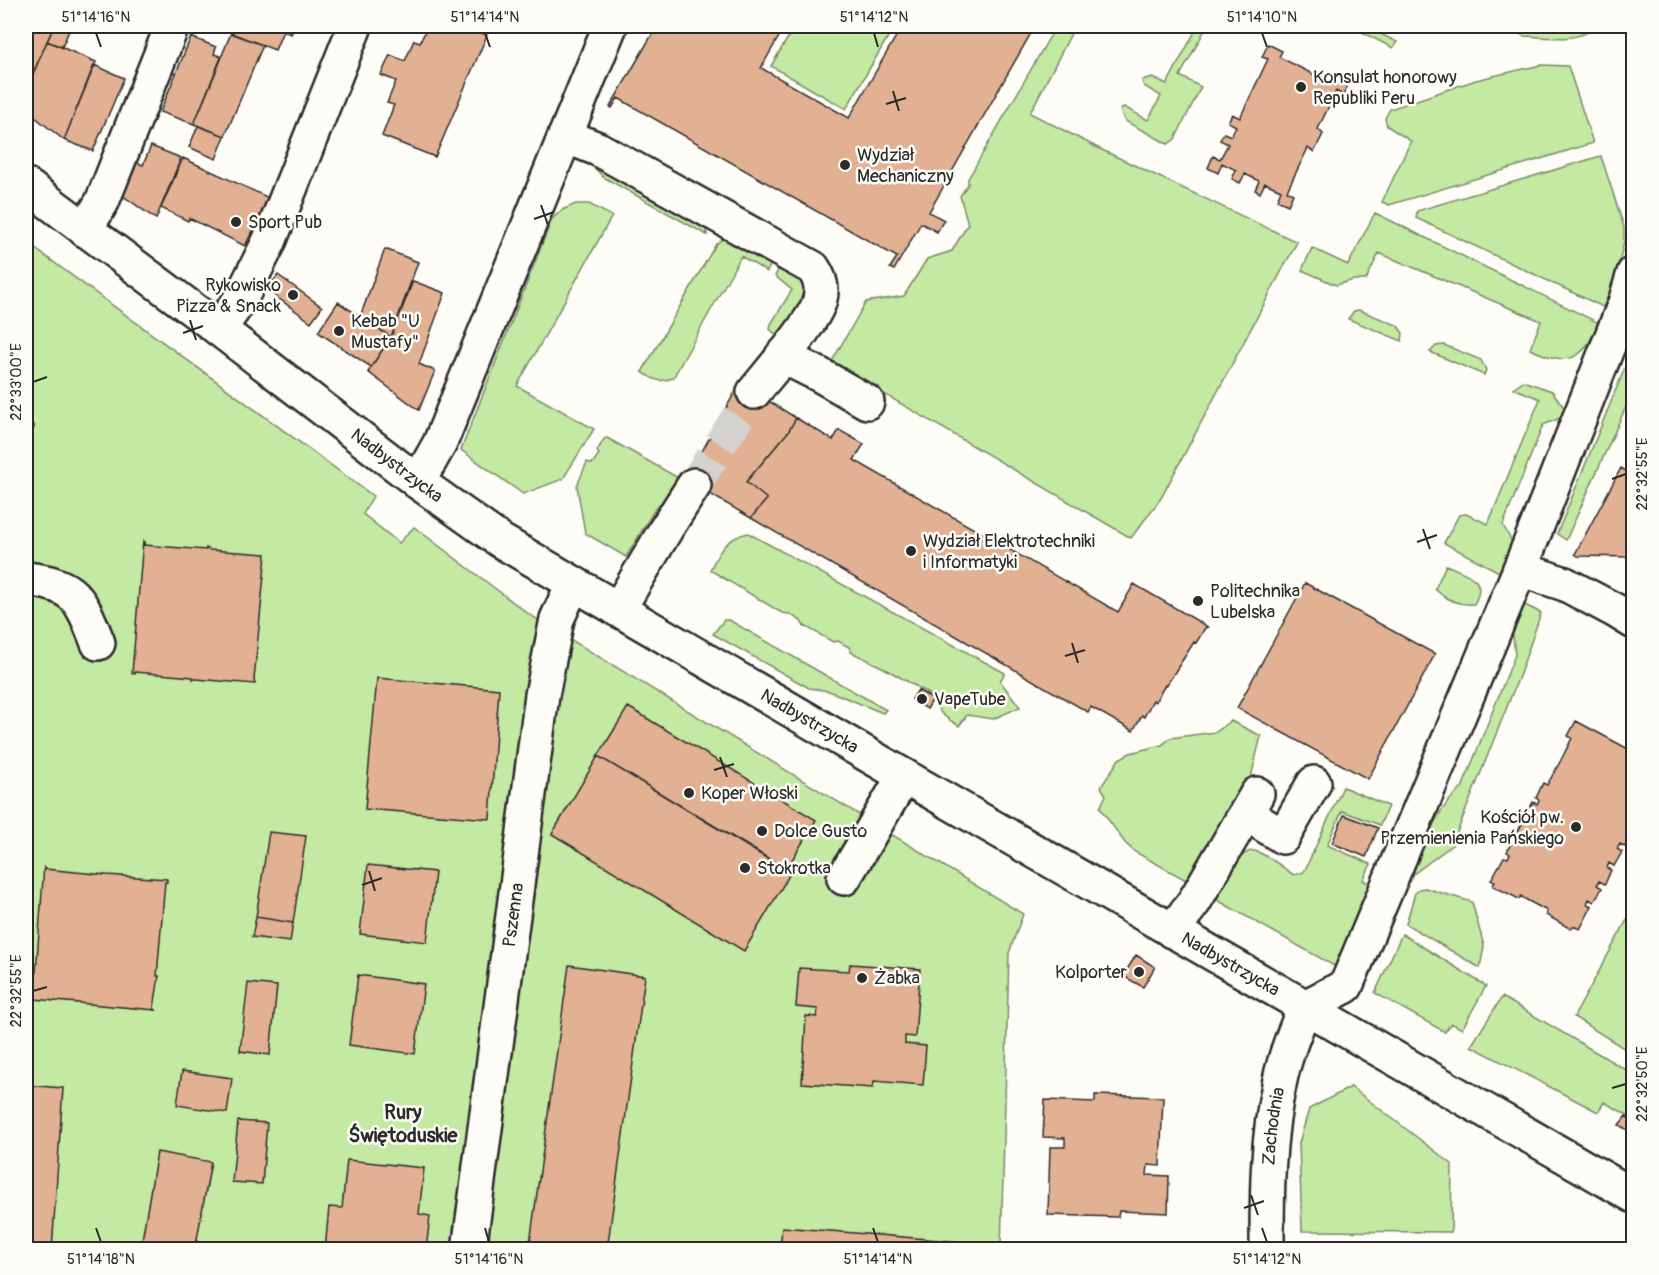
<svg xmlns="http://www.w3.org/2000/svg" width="1659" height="1275" viewBox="0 0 1659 1275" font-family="Pangolin,sans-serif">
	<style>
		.green { fill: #c4e9a3; stroke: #788a67; stroke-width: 1.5 }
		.building { fill: #e2b193; stroke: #2b2b2b; stroke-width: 1.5 }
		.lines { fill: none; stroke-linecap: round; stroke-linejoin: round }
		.minor-tunnel { stroke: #d3d2ce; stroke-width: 33; stroke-dasharray: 33 16; stroke-linecap: butt }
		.minor-casing { stroke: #2b2b2b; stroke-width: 38 }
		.minor { stroke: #fdfcf7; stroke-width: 33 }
		.ticks { fill: none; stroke: #2b2b2b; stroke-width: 2 }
		.poi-dot { fill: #2b2b2b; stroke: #fdfcf7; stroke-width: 2 }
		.labels { text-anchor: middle; stroke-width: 5; stroke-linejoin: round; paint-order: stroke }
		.poi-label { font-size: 18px; fill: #2b2b2b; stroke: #fdfcf7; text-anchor: start }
		.street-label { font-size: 18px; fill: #2b2b2b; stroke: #fdfcf7 }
		.neighbourhood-label { font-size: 20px; font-weight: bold; fill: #2b2b2b; stroke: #fdfcf7 }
		.neatline { fill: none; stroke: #2b2b2b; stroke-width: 2 }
		.ticks-label { font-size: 15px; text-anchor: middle; fill: #2b2b2b }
	</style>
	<rect width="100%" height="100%" fill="#fdfcf7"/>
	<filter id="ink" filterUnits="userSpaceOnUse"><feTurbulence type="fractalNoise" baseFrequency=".0167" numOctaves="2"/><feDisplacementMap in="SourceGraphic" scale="12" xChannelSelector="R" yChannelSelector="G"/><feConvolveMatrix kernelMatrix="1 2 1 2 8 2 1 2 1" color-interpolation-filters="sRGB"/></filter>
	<g filter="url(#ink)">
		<path class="green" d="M 795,26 L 884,26 L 892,30 L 846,109 L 771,66 Z
			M 1056,26 L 1075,26 L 1030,113 L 1100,149 L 1297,242 L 1161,498 L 1131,538 L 831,363 L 866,302 L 904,296 L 927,259 L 952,251 L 968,224 L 960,196 L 968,184 L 968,179 Z
			M 1198,26 L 1207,26 L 1180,76 L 1201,87 L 1175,139 L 1168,144 L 1125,121 L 1120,110 L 1124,107 L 1148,120 L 1161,96 L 1144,86 L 1142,81 C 1150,74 1159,81 1167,84 Z
			M 1350,26 L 1365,26 L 1397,42 L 1393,48 Z
			M 1513,26 L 1596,26 L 1596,27 C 1577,43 1547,37 1524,36 L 1518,33 Z
			M 1541,65 L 1568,66 L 1593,143 L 1389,205 L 1382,202 L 1411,141 L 1387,126 L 1385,118 L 1390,109 L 1476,80 Z
			M 1601,156 L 1624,227 L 1624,242 L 1615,281 L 1603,307 L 1416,218 L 1417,211 Z
			M 595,162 L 705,219 L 707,235 L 603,177 L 592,165 Z
			M 576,204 L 589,204 L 612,216 L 517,386 L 594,429 L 563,479 L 523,494 L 461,450 L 552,219 L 562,210 Z
			M 1375,213 L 1599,323 C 1582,363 1568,366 1530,349 L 1541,321 L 1379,253 L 1366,280 L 1354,280 L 1336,285 L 1302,270 L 1312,248 L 1348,265 Z
			M 727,236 L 772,261 L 767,272 L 741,256 L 673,378 C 659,383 654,380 642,372 L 716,244 Z
			M 26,242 L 373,496 L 363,514 L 399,543 L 414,527 L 530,615 L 1023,914 L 1009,953 L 1001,1249 L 26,1249 Z
			M 783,261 L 814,287 L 798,312 L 778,333 L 774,333 L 770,329 L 771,324 L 792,290 L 775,276 Z
			M 1359,310 L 1397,325 L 1403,333 L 1402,341 L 1348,319 L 1354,311 Z
			M 1444,345 L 1481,360 L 1486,370 L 1484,375 L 1430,352 L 1436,346 Z
			M 1626,365 L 1633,368 L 1633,391 L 1566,540 L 1557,534 Z
			M 1523,381 L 1552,391 L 1565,409 L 1563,417 L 1543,425 L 1503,525 L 1512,542 L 1499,572 L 1444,543 L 1459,515 L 1466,514 L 1488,524 L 1540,399 L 1513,388 Z
			M 607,438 L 682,480 L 679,487 L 655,509 L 626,557 L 585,533 L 577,486 L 587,462 L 592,464 L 599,454 L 597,451 L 604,439 Z
			M 748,533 L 1005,673 L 1000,681 L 1020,707 L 993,719 L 967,715 L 959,726 C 948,719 935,713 936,698 L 884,668 L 851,652 L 849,647 L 838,641 L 833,642 L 803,625 L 801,621 L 790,614 L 782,613 L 710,570 C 719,551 726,538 748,533 Z
			M 1446,565 C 1466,574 1489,578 1474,604 C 1460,606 1445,599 1435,589 Z
			M 1523,604 L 1541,613 L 1520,674 L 1452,845 L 1412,875 C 1425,843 1435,810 1462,788 L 1515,655 L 1512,626 Z
			M 724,620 L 729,620 L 886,710 L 883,713 L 829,691 L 809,688 L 713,634 Z
			M 1231,721 L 1261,736 L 1249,785 L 1189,880 L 1186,880 L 1135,852 L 1125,843 L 1100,808 L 1106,795 L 1101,787 L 1119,759 L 1130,753 L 1162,745 L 1170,738 L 1216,732 Z
			M 1343,787 L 1388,806 L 1380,825 L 1342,811 L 1327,845 L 1371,864 L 1363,880 L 1373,886 L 1344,964 L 1336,967 L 1217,900 L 1215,895 C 1223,883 1240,844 1258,852 C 1270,857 1282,867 1294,875 L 1304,872 Z
			M 1425,888 L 1472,902 L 1484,946 L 1480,968 L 1406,924 L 1415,893 L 1419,889 Z
			M 1633,909 L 1634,1054 L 1633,1054 L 1574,1017 Z
			M 1402,934 L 1486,986 L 1462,1029 L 1451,1023 L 1445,1032 L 1375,993 Z
			M 1502,997 L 1633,1074 L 1633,1118 L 1604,1102 L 1598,1112 L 1471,1046 Z
			M 1351,1087 L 1452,1164 L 1451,1232 L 1302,1231 L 1299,1143 L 1309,1109 Z"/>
		<path class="building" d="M 26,26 L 54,26 L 29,82 L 26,81 Z
			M 54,26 L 71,26 L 62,47 L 47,41 Z
			M 234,26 L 295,26 L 291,34 L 283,31 L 275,50 L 231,33 Z
			M 428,26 L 464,26 L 487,35 L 435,157 L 382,136 L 394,105 L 387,103 L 396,81 L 381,75 L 390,55 L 405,61 L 414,40 L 420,42 Z
			M 657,26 L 785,26 L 761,68 L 849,118 L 902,26 L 1035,26 L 929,212 L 944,220 L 937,232 L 921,223 L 894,270 L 890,268 L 897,257 L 618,98 L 612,108 L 610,107 Z
			M 231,33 L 263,45 L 225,136 L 194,124 Z
			M 191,37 L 216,47 L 214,54 L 222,57 L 194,124 L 160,112 Z
			M 47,41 L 96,62 L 64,140 L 26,110 L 26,91 Z
			M 1268,44 L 1282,51 L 1279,57 L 1334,85 L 1338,77 L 1349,83 L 1343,95 L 1336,91 L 1318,129 L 1323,134 L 1314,152 L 1308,148 L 1287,191 L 1293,194 L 1288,205 L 1277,200 L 1281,190 L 1265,183 L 1260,193 L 1255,190 L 1259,181 L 1245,174 L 1240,183 L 1232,179 L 1236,170 L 1222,163 L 1218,173 L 1208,168 L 1213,156 L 1220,159 L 1228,144 L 1220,140 L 1224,133 L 1231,136 L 1236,126 L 1228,122 L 1232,114 L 1240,118 L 1268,59 L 1262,57 Z
			M 94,65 L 124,78 L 93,151 L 64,140 Z
			M 198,126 L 225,136 L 216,159 L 189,147 Z
			M 151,146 L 181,158 L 156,219 L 119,193 L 132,161 L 143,165 Z
			M 183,158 L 269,198 L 245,246 L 189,218 L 188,221 L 161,208 Z
			M 385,249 L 418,262 L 391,337 L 360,317 Z
			M 278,275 L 322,307 L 311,322 L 267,290 Z
			M 413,281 L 445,293 L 419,364 L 435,371 L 419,410 L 368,372 L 391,337 Z
			M 338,302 L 391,337 L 371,367 L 318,332 Z
			M 740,383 L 796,418 L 788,432 L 746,482 L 767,499 L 751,518 L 686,480 Z
			M 796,418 L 833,440 L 839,430 L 864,444 L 854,460 L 1118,612 L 1134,584 L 1208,627 L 1205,628 L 1196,643 L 1194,642 L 1166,686 L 1165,685 L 1155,702 L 1153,700 L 1144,717 L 1142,715 L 1133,731 L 1091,707 L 1088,712 L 751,518 L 767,499 L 746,482 L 788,432 Z
			M 26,424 L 34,425 L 34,428 L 32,428 L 26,495 Z
			M 1634,463 L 1634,557 L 1578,556 L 1575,554 L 1621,468 L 1628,472 Z
			M 143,541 L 145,542 L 144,545 L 206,550 L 206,548 L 210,550 L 266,554 L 254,680 L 255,684 L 196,679 L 193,679 L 193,677 L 135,672 L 135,674 L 132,673 Z
			M 1305,583 L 1435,654 L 1368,779 L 1237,708 Z
			M 26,670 L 29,670 L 27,708 L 26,708 Z
			M 377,678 L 499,689 L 490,819 L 365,809 Z
			M 918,690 L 933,699 L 927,709 L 912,699 Z
			M 628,707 L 816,820 L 786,870 L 598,756 Z
			M 1576,721 L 1634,752 L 1634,822 L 1629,831 L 1632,833 L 1625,847 L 1620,844 L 1617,849 L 1622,852 L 1614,866 L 1609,863 L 1607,868 L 1611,870 L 1605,884 L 1599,881 L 1597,885 L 1602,888 L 1594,902 L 1589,899 L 1587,904 L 1592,906 L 1580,929 L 1573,926 L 1571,929 L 1546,915 L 1547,911 L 1525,899 L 1521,896 L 1519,899 L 1493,886 L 1495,881 L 1491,880 L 1504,857 L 1508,858 L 1510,854 L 1507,852 L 1510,845 L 1514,838 L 1517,840 L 1519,837 L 1516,835 L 1524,820 L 1527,822 L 1529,817 L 1526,815 L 1533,802 L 1537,804 L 1539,800 L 1536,798 L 1543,783 L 1547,785 L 1561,760 L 1572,738 L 1568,736 Z
			M 598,756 L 791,872 L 744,951 L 552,834 Z
			M 1344,815 L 1378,828 L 1366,857 L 1332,843 Z
			M 269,832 L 306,836 L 293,923 L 256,917 Z
			M 368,865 L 435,872 L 427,942 L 360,934 Z
			M 44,866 L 45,869 L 106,875 L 167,879 L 167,882 L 165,882 L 157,976 L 159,976 L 154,1008 L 156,1010 L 34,999 Z
			M 256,917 L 293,923 L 290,942 L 252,937 Z
			M 1136,955 L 1155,967 L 1143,987 L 1123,976 Z
			M 850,964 L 920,969 L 915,1037 L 905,1036 L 905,1044 L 926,1046 L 923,1085 L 874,1081 L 873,1088 L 802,1083 L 806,1016 L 817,1017 L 818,1009 L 796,1007 L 799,968 L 849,971 Z
			M 569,965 L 645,976 L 607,1250 L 529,1250 Z
			M 358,975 L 424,984 L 415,1054 L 349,1045 Z
			M 248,983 L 277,986 L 270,1055 L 240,1051 Z
			M 182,1071 L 232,1078 L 227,1113 L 177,1105 Z
			M 26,1085 L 63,1088 L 52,1250 L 26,1249 Z
			M 1095,1095 L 1163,1097 L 1160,1166 L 1148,1165 L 1147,1175 L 1169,1176 L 1168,1213 L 1119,1211 L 1118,1217 L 1048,1215 L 1050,1147 L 1065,1147 L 1065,1138 L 1043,1137 L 1045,1100 L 1095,1102 Z
			M 1626,1116 L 1634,1121 L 1634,1139 L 1628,1135 L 1631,1132 L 1619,1125 Z
			M 238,1121 L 267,1123 L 262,1184 L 232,1182 Z
			M 157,1152 L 211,1162 L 195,1250 L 161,1250 L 141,1246 Z
			M 347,1160 L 424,1168 L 419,1214 L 430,1216 L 426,1250 L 325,1250 L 329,1207 L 342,1208 Z
			M 782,1227 L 999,1245 L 998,1250 L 780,1250 Z"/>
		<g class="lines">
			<path class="minor-tunnel" d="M 694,485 L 754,392"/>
			<g class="minor-casing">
				<g id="minor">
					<path d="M 565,136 L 598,149 L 813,268 C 820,278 823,287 820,299 C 816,320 769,373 754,392"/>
					<path id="s1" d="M 26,185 L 219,329 L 418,482 L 501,541 L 904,776 L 1634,1196"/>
					<path d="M 85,230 L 102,202 L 172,26"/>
					<path d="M 219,329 L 240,300 L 269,242 L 355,26"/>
					<path d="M 782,356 L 820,375 L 867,402"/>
					<path d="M 418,482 L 440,443 L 610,26"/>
					<path d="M 1520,569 L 1565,584 L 1616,611 L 1634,622"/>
					<path d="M 26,579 C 76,584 81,600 98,643"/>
					<path d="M 618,610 L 666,529 L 694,485"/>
					<path d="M 1247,814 L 1283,837 L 1314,783"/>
					<path d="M 844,878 L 904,776"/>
					<path d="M 1172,931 L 1194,902 L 1257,794"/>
					<path d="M 1305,1007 L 1346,986 L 1520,569 L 1625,303 L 1634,273"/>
					<path id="s2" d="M 469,1250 L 542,695 L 557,619 L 573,584"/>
					<path id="s3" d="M 1267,1250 C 1267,1194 1267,1139 1279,1085 C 1284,1058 1294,1032 1305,1007"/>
				</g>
			</g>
			<use href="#minor" class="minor"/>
		</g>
	</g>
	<path class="ticks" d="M 96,33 L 101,47M 485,33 L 490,47M 874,33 L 878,47M 1262,33 L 1267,47M 893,91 L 899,111M 886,104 L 906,98M 541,205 L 548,225M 534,219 L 554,212M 190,320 L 196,340M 183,333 L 203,326M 33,382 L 47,377M 1612,479 L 1626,474M 1423,529 L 1430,549M 1417,542 L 1437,535M 1072,643 L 1078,663M 1065,656 L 1085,650M 720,757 L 727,777M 714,770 L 734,764M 369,871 L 375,891M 362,885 L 382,878M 33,991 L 47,987M 1612,1088 L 1626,1084M 1251,1195 L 1258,1215M 1244,1208 L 1264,1201M 96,1228 L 101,1242M 485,1228 L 489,1242M 873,1228 L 878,1242M 1262,1228 L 1267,1242"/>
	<g class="poi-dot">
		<circle cx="1301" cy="87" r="6"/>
		<circle cx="845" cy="165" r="6"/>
		<circle cx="236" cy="222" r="6"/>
		<circle cx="293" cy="295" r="6"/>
		<circle cx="339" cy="331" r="6"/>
		<circle cx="911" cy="551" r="6"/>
		<circle cx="1198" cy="601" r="6"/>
		<circle cx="922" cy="699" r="6"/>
		<circle cx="689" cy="793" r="6"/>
		<circle cx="1576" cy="827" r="6"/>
		<circle cx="762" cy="831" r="6"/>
		<circle cx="745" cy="868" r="6"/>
		<circle cx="1139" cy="972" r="6"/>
		<circle cx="862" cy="978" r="6"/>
	</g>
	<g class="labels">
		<g class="poi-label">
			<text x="1313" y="83">Konsulat honorowy<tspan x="1313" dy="21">Republiki Peru</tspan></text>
			<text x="857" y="161">Wydział<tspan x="857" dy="21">Mechaniczny</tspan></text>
			<text x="248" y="228">Sport Pub</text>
			<text x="281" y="291" text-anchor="end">Rykowisko<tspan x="281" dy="21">Pizza &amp; Snack</tspan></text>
			<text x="351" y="327">Kebab "U<tspan x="351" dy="21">Mustafy"</tspan></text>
			<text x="923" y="547">Wydział Elektrotechniki<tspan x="923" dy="21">i Informatyki</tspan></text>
			<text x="1210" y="597">Politechnika<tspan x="1210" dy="21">Lubelska</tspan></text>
			<text x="934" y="705">VapeTube</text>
			<text x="701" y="799">Koper Włoski</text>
			<text x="1564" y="823" text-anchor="end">Kościół pw.<tspan x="1564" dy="21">Przemienienia Pańskiego</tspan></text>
			<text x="774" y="837">Dolce Gusto</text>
			<text x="757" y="874">Stokrotka</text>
			<text x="1127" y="978" text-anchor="end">Kolporter</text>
			<text x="874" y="984">Żabka</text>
		</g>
		<g class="street-label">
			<text dy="6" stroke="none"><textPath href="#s1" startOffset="465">Nadbystrzycka</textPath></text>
			<text dy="6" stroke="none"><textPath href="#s1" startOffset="951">Nadbystrzycka</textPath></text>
			<text dy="6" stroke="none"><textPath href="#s2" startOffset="338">Pszenna</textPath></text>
			<text dy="6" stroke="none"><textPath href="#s1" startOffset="1437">Nadbystrzycka</textPath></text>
			<text dy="6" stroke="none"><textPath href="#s3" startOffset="124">Zachodnia</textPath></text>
		</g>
		<g class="neighbourhood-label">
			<text x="403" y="1119">Rury<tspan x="403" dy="23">Świętoduskie</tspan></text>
		</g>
	</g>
	<rect width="1659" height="1275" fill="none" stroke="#fdfcf7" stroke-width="66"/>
	<rect x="33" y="33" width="1593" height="1209" class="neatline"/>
	<g class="ticks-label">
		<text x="96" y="22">51°14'16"N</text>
		<text x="485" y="22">51°14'14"N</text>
		<text x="874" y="22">51°14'12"N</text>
		<text x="1262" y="22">51°14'10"N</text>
		<text transform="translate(16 382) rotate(-90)" y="5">22°33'00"E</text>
		<text transform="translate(1642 474) rotate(-90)" y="5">22°32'55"E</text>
		<text transform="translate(16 991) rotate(-90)" y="5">22°32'55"E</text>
		<text transform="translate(1642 1084) rotate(-90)" y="5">22°32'50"E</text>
		<text x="101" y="1264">51°14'18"N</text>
		<text x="489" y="1264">51°14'16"N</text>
		<text x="878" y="1264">51°14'14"N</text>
		<text x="1267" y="1264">51°14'12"N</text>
	</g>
</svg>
